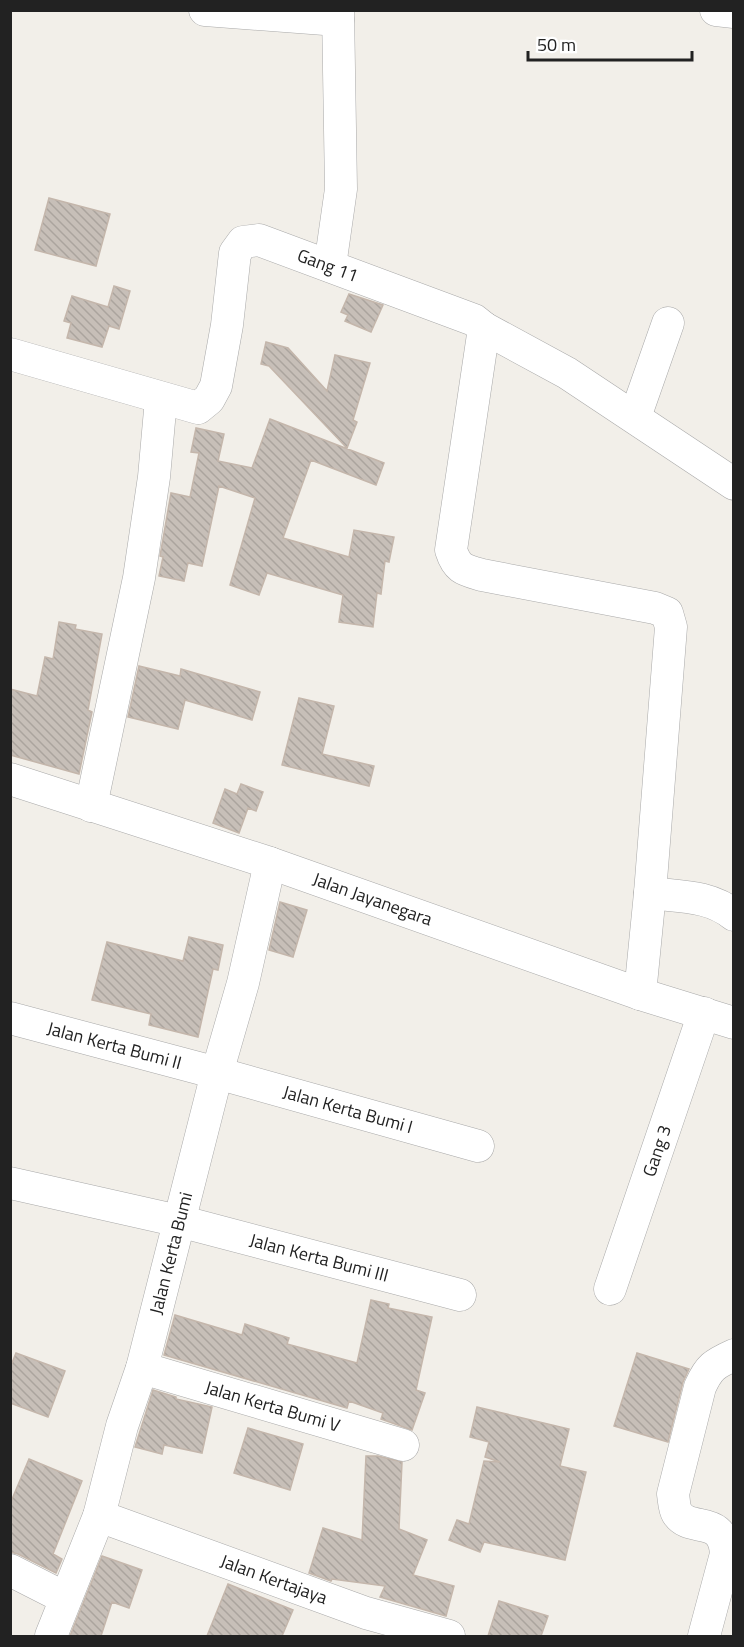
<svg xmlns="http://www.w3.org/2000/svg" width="744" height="1647" viewBox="0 0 744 1647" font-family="'Titillium Web',sans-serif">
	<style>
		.building { fill: url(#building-back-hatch); stroke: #c4b6ab; stroke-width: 1.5 }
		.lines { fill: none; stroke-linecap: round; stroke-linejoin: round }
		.minor-casing { stroke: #a9a9a9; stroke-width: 33 }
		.minor { stroke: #fff; stroke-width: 32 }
		.labels { text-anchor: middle; stroke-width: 5; stroke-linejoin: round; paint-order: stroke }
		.street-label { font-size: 18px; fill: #222; stroke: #fff }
	</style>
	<defs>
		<pattern id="building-back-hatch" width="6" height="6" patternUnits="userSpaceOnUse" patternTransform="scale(1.5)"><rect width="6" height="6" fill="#c7bfb8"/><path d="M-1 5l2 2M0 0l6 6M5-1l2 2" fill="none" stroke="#aba49e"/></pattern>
	</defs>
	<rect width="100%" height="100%" fill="#f2efe9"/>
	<path class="building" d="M 49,198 L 110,214 L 96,266 L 35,250 Z
		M 114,286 L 130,291 L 119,329 L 109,326 L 102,347 L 67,338 L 71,323 L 64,321 L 72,296 L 108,307 Z
		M 349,294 L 383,305 L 371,332 L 345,321 L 348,315 L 341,312 Z
		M 266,342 L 288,348 L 327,391 L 335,355 L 370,363 L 353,420 L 357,422 L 347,448 L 269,366 L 261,364 Z
		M 270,419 L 384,463 L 376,485 L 311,460 L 283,538 L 349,557 L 354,530 L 394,537 L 389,562 L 385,561 L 381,594 L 377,593 L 373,627 L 339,622 L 343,595 L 267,573 L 259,595 L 230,585 L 255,498 L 219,486 L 202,566 L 188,563 L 184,581 L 159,576 L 163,557 L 160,556 L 171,493 L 190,497 L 199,453 L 191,452 L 196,428 L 224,434 L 218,461 L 252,468 Z
		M 59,622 L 76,625 L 75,629 L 102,634 L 88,710 L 92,712 L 79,774 L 10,755 L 10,689 L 37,696 L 45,657 L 53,659 Z
		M 139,666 L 180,676 L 181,669 L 260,692 L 252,720 L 185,700 L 178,729 L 128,717 Z
		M 299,698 L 334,706 L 322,754 L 374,766 L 369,786 L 282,765 Z
		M 241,784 L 263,792 L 256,811 L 248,808 L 239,833 L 213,823 L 225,789 L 237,794 Z
		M 280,902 L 307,910 L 293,957 L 269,950 Z
		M 189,937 L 223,945 L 218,970 L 213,969 L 198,1037 L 149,1025 L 151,1014 L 92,1000 L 107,942 L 183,961 Z
		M 371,1300 L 389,1304 L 388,1308 L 432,1317 L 416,1390 L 425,1393 L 412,1430 L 381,1419 L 383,1413 L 349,1401 L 347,1408 L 164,1355 L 175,1315 L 242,1335 L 245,1324 L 289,1338 L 287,1344 L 357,1363 Z
		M 16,1353 L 65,1371 L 48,1417 L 10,1403 L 10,1368 Z
		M 637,1353 L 689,1369 L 683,1382 L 668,1442 L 614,1426 Z
		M 153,1390 L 176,1397 L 176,1399 L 212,1407 L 202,1453 L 164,1445 L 162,1454 L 135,1447 Z
		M 477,1407 L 569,1429 L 560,1466 L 586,1472 L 565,1560 L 484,1542 L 480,1552 L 449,1540 L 457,1520 L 469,1524 L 484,1461 L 500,1462 L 485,1457 L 489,1442 L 470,1437 Z
		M 248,1428 L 303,1444 L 290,1490 L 234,1473 Z
		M 366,1456 L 378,1456 L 402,1462 L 399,1529 L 427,1540 L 413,1575 L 454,1586 L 446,1616 L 380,1597 L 385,1586 L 332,1579 L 331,1581 L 309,1573 L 323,1528 L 362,1540 Z
		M 29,1459 L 82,1481 L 53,1554 L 62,1559 L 56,1573 L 18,1554 L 10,1552 L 10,1504 Z
		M 102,1556 L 142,1570 L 129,1608 L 112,1602 L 101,1636 L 70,1636 Z
		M 228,1584 L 293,1610 L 282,1636 L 207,1636 Z
		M 499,1601 L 548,1616 L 541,1636 L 488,1636 Z"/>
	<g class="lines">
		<g class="minor-casing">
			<g id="minor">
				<path d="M 205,10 L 338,20"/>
				<path d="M 716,10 L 734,12"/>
				<path d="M 330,266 L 341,189 L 338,10"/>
				<path d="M 484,328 L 451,550 C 457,569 464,570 482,575 L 655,608 L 667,613 L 671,627 L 650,893 L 640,994"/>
				<path id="s1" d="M 10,354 L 198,408 L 209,399 L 216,386 L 227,325 L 235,253 L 243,242 L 259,240 L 474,320 L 484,328 L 567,373 L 734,484"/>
				<path d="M 635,417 L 668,323"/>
				<path id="s2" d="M 10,779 L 270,863 L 640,994 L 734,1023"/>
				<path d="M 91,806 L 139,578 L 154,477 L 161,399"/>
				<path d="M 650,893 C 680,897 709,895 734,915"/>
				<path id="s3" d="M 10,1018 L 217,1073 L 478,1146"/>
				<path id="s4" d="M 10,1183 L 179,1221 L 460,1295"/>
				<path id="s5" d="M 610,1289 L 704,1013"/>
				<path id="s6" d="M 142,1368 L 403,1445"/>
				<path id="s7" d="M 99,1516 L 366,1613 L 449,1636"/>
				<path d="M 10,1570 L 65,1598"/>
				<path id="s8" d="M 51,1636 L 99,1516 L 122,1426 L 142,1368 L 217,1073 L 243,983 L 270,863"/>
				<path d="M 704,1636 L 726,1554 C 723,1513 690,1534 677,1513 C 674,1508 674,1500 673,1494 L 700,1387 C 709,1367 714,1364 734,1355"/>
			</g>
		</g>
		<use href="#minor" class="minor"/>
	</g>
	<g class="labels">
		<g class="street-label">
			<text dy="6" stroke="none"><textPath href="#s1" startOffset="462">Gang 11</textPath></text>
			<text dy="6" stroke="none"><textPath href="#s2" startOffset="382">Jalan Jayanegara</textPath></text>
			<text dy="6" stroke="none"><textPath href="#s3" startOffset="108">Jalan Kerta Bumi II</textPath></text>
			<text dy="6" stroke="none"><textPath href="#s3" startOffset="350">Jalan Kerta Bumi I</textPath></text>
			<text dy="6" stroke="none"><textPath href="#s5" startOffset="146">Gang 3</textPath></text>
			<text dy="6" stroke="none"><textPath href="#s8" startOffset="402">Jalan Kerta Bumi</textPath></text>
			<text dy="6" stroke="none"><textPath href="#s4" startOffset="318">Jalan Kerta Bumi III</textPath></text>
			<text dy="6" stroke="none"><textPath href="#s6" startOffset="136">Jalan Kerta Bumi V</textPath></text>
			<text dy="6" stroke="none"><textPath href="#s7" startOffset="186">Jalan Kertajaya</textPath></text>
		</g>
	</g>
	<rect width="744" height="1647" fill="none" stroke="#222222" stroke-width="24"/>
	<path d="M528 51v9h164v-9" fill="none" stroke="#222222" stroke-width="3"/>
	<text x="537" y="51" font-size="18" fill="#222222" stroke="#ffffff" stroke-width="4.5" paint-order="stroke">50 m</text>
</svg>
